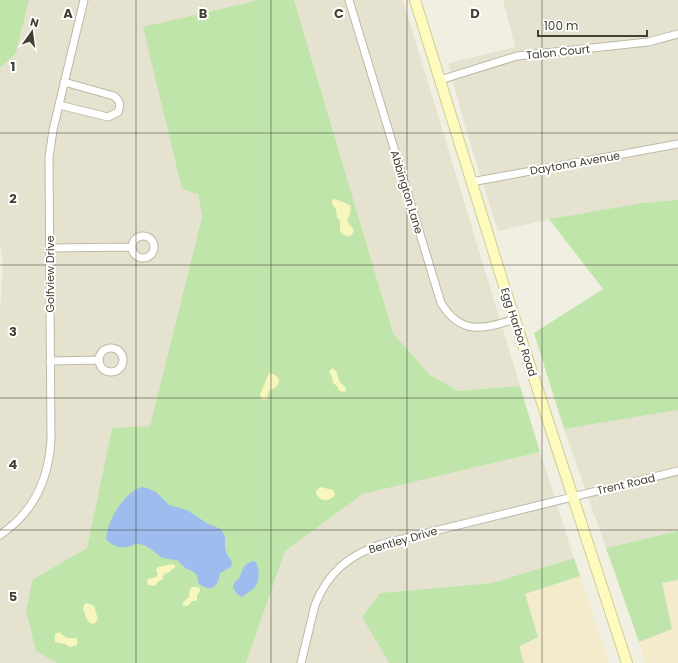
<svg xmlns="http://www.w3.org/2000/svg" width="678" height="663" viewBox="0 0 678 663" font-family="Poppins,sans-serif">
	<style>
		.residential { fill: #e5e2d0 }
		.commercial { fill: #f4ebcd }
		.green { fill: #bfe5ab }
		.sand { fill: #f6f6bd }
		.water { fill: #9ebdee }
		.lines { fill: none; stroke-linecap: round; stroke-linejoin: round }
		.street-casing { stroke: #bcb9a5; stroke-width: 9 }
		.secondary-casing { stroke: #d1cd92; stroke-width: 12 }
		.street { stroke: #fff; stroke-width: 7 }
		.secondary { stroke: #fefbbf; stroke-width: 10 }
		.grid { fill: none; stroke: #423f33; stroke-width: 1; stroke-opacity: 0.55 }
		.labels { text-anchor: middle; stroke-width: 4; stroke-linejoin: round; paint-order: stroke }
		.street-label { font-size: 11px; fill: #423f33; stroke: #fff }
		.grid-label { font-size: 13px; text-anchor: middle; font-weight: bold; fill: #423f33; stroke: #fff; stroke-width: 4; stroke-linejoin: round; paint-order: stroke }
	</style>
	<rect width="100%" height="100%" fill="#f1efe2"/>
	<path class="residential" d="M 29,0 L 259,0 L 144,28 L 198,194 L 202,215 L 150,426 L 112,428 L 87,548 L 33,579 L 36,650 L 57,663 L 0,663 L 0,309 L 3,265 L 0,245 L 0,68 L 16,53 Z
		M 294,0 L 403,0 L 520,386 L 458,391 L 429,374 L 393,333 Z
		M 503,0 L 678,0 L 678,200 L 643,203 L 549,219 L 498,231 L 466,129 L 448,63 L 515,47 Z
		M 678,410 L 678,531 L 606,548 L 564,429 Z
		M 540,452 L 574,558 L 492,583 L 380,593 L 362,617 L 389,663 L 246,663 L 285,551 L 363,494 Z"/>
	<path class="commercial" d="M 580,576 L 609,663 L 524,663 L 519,647 L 538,636 L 525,594 Z
		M 678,580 L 678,663 L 645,663 L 639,642 L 672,629 L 662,583 Z"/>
	<path class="green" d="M 0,0 L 29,0 L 16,53 L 0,68 Z
		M 259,0 L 294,0 L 393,333 L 429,374 L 458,391 L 520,386 L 540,452 L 363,494 L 285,551 L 246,663 L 57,663 L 36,651 L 26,610 L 33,579 L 87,548 L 112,428 L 150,426 L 202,216 L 198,194 L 182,189 L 143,27 Z
		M 678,200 L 678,410 L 564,429 L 534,333 L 603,289 L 549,219 L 643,203 Z
		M 678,531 L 678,580 L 662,583 L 672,629 L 639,642 L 606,548 Z
		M 574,558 L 580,576 L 525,594 L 538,637 L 519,647 L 524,663 L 389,663 L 362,617 L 380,593 L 492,583 Z"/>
	<path class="sand" d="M 334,199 C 337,199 348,204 351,206 L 350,214 L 347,221 L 354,230 C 352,238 345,238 340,231 L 340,221 L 337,217 L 336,209 L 332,204 L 332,200 Z
		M 332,368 L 336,371 L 340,382 L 345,387 L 346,390 L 345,392 L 339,391 L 337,386 L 333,383 L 332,377 L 329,372 Z
		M 270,373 C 276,374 282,380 278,385 C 276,388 272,389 269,391 L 267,399 L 264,400 L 262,399 L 260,395 L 267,377 Z
		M 320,487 L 333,490 L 335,495 C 330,502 319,502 316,493 L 317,490 Z
		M 172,564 L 175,565 L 175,568 L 171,570 L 170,572 L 164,574 L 163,579 L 158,582 L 155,586 L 148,585 L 147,581 L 148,579 L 156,577 L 158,574 L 156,570 L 158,567 Z
		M 192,587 L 198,587 L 200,589 L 200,591 L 197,595 L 197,600 L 195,601 L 192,601 L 188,606 L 185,606 L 183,605 L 183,602 L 189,597 L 190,589 Z
		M 87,603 L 94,606 L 98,619 L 94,624 L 90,623 C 86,620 85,613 83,609 L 84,605 Z
		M 59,632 L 67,638 L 76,638 L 77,639 L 77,645 L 70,647 L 65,644 L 55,642 L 55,634 Z"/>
	<path class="water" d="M 142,487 L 147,488 L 156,492 L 169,505 L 187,510 L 208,524 L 221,529 L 225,536 L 225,548 L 227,554 L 232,562 L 231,567 L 220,573 C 218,588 211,593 198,583 C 198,569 191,573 183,566 C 181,564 179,561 176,560 C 171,559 166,559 161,557 C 154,552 149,546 140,544 C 135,543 133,546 128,547 C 120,548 111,546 106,539 C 107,521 124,492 142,487 Z
		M 253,561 L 256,562 C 260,570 260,582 253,589 C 250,592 246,593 243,597 L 238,595 C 236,593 234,590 233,587 C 233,582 237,581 239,578 C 244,569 242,565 253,561 Z"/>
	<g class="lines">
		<g class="street-casing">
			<path id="street" d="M 349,0 L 441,303 C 461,336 484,329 515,319
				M 440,80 L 517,56 L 648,42 L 678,34
				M 59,105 L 108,117 L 118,112 C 121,105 120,101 114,96 L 64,82
				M 471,182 L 678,144
				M132 247a11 11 0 1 1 22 0a11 11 0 1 1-22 0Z
				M 50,248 L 132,247
				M99 360a12 12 0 1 1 24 0a12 12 0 1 1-24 0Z
				M 50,361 L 99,360
				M 0,535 C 34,512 49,480 51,439 L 49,157 L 53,130 L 84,0
				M 301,663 L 315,605 C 328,572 349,555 382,544 L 678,471"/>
		</g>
		<g class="secondary-casing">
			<path id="secondary" d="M 415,0 L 505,289 L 627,663"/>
		</g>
		<use href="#street" class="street"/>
		<use href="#secondary" class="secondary"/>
	</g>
	<path class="grid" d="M 136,0 L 136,663M 271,0 L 271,663M 407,0 L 407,663M 542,0 L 542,663M 0,133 L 678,133M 0,265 L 678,265M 0,398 L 678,398M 0,530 L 678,530"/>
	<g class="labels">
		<g class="street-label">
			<text transform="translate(558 52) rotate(-6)" y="4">Talon Court</text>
			<text transform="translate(575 163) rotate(-10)" y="4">Daytona Avenue</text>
			<text transform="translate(407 192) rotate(73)" y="4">Abbington Lane</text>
			<text transform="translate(50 274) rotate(-90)" y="4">Golfview Drive</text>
			<text transform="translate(519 332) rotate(72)" y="4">Egg Harbor Road</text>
			<text transform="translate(626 484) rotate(-13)" y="4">Trent Road</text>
			<text transform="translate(403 540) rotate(-16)" y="4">Bentley Drive</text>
		</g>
	</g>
	<g class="grid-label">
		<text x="68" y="18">A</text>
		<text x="203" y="18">B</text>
		<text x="339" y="18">C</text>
		<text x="475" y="18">D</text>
		<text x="13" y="71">1</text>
		<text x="13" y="203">2</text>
		<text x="13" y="336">3</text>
		<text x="13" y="469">4</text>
		<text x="13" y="601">5</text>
	</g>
	<g transform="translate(32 32) rotate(14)" stroke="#ffffff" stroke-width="3" paint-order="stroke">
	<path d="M0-3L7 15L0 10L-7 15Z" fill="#423f33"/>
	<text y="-6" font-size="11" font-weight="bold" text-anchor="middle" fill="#423f33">N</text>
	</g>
	<path d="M538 30v6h109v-6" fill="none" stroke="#423f33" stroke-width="2"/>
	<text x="544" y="30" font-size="12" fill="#423f33" stroke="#ffffff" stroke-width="3" paint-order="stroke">100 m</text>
</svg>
